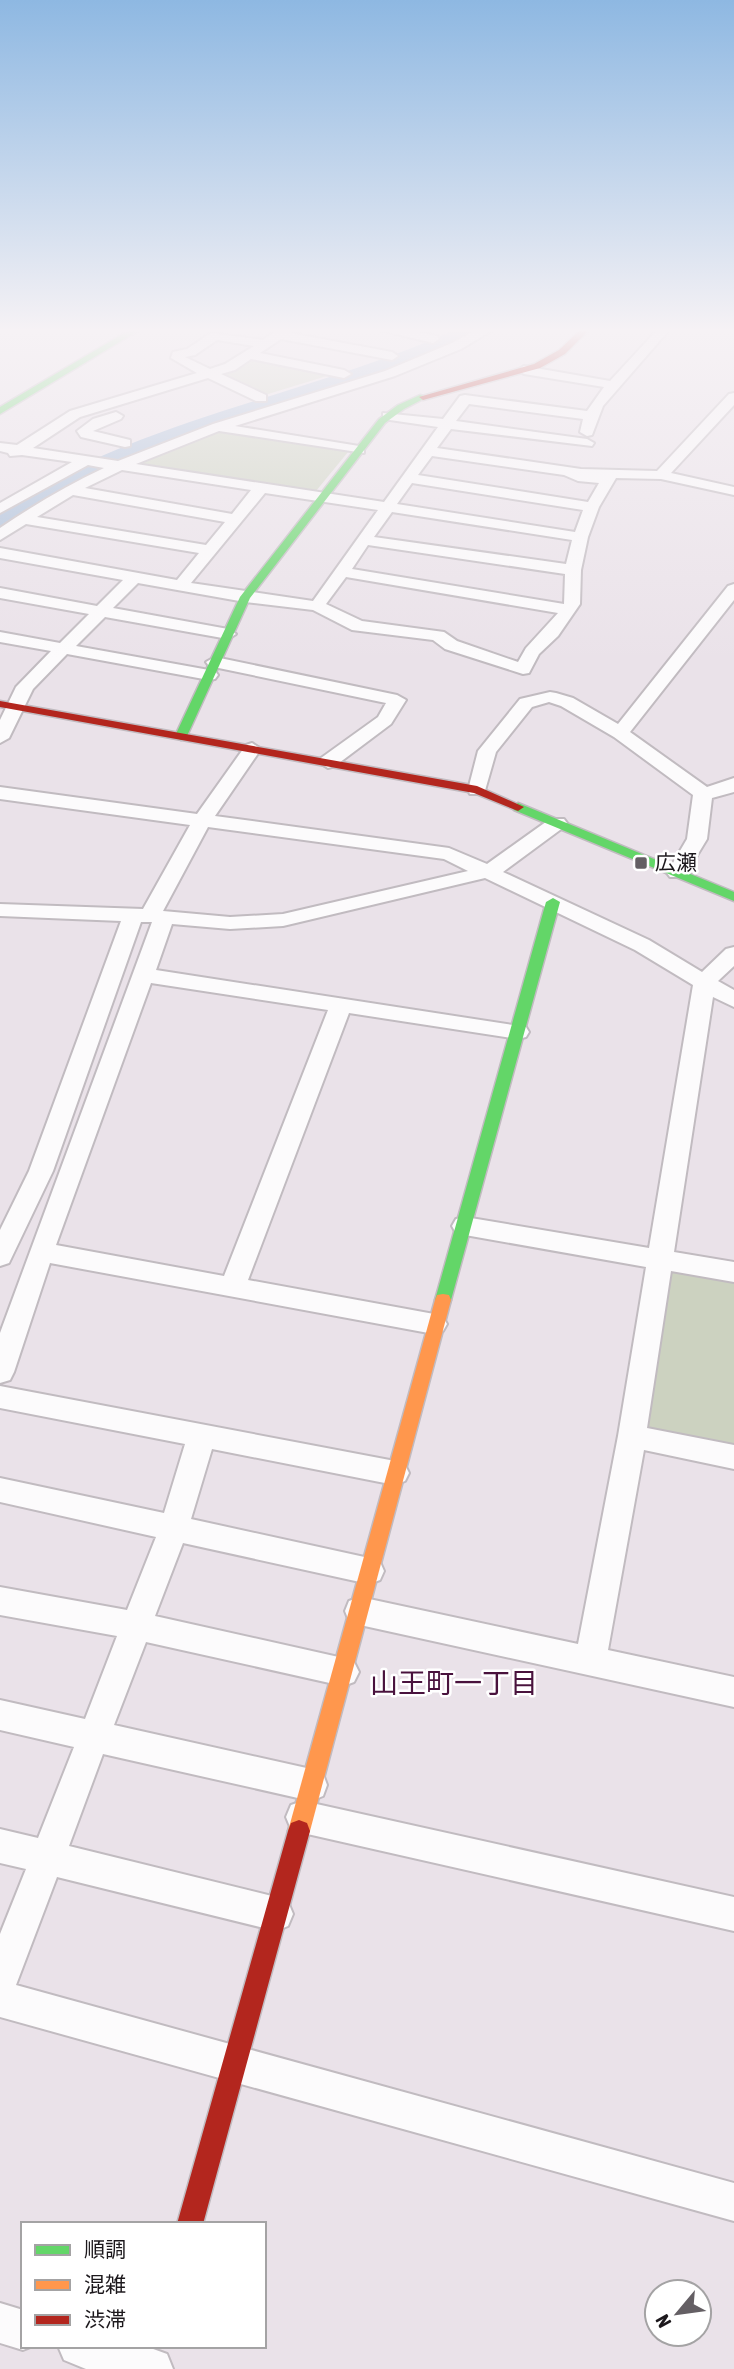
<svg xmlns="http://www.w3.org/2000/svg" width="734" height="2369" viewBox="0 0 734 2369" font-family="'Asap Condensed','Noto Sans JP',sans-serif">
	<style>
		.green { fill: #ccd2c0 }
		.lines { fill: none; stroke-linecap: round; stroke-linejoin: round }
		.river { fill: #a8bdd8; fill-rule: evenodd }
		.street-casing { stroke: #c1bbc0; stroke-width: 4 }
		.fast-casing { stroke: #c1bbc0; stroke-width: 3 }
		.slow-casing { stroke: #c1bbc0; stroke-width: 3 }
		.jam-casing { stroke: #c1bbc0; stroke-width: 3 }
		.street { fill: #fcfbfc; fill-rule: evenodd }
		.fast { fill: #63d668; fill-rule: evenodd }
		.slow { fill: #ff974d; fill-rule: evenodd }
		.jam { fill: #b3261e; fill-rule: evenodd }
		.poi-dot { fill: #645f64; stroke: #fff; stroke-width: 2.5 }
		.labels { text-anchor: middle; stroke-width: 5; stroke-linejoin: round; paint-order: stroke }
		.poi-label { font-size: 21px; fill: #1c181c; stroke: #fff; text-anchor: start }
		.near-neighbourhood-label { font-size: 28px; fill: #49123d; stroke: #fff }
	</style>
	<rect width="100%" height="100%" fill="#eae2e9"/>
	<path class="green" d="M 248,358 L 331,373 L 330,375 L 265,395 L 217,374 Z
		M 216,431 L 344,449 L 348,452 L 316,491 L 309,493 L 133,465 Z
		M 680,1269 L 734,1279 L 734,1448 L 651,1432 L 644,1424 L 668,1275 Z"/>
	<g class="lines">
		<path class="river" d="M 457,329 L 482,329 L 438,352 L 396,368 C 263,415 126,445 8,526 L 0,528 L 0,511 C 138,418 307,397 457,329 Z"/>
		<g class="street-casing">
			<path id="street" d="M 279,329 L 294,329 L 290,333 L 392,352 L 398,356 L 392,360 L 281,339 L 260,353 L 344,370 L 351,374 L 344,378 L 251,359 L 235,370 L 221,374 L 266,395 L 266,401 L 256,401 L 208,378 L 80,417 L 33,448 L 118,461 L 213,424 L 385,371 L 452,343 L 478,329 L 494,329 L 461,349 L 395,376 L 235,426 L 359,446 L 364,447 L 364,453 L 219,431 L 136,464 L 384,502 L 438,427 L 383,419 L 383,413 L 443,419 L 460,396 L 465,395 L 587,411 L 604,387 L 524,374 L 518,370 L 524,366 L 610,381 L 658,329 L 670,329 L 603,406 L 592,435 L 587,436 L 580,432 L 583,419 L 469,404 L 456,421 L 587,439 L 594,443 L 592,446 L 451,429 L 437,448 L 581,469 L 657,471 L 729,394 L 734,393 L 734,405 L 671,473 L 734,487 L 734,495 L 661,479 L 616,478 L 599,507 L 588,537 L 581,570 L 580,604 L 558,636 L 539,654 L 529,673 L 523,674 L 445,649 L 433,640 L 352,630 L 313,610 L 245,602 L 138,583 L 113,608 L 228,629 L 236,634 L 228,639 L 105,617 L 76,646 L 209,670 L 215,671 L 218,675 L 215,679 L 209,680 L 67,654 L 33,689 L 9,738 L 0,743 L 0,720 L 16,687 L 51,651 L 0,642 L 0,632 L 60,643 L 89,614 L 0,598 L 0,588 L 97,606 L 123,580 L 0,558 L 0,548 L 177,580 L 199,553 L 26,524 L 0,540 L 0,528 C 34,505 68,485 104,468 L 88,465 L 0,513 L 0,503 L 72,462 L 22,455 L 10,456 L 8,453 L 0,451 L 0,443 L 17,445 L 70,411 L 197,373 L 171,358 L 173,352 L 187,349 L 211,333 L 263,340 ZM 217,340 L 254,346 L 225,364 L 210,369 L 185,357 L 195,355 ZM 432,456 L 564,475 L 578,481 L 599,483 L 588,502 L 418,475 ZM 122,470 L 251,490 L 232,514 L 85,488 ZM 412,483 L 583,510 L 575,532 L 397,504 ZM 265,493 L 378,510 L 313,601 L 191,583 ZM 73,495 L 225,522 L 206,545 L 37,517 ZM 392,512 L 572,540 L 566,564 L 374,537 ZM 368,545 L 565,574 L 564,604 L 352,569 ZM 346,577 L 558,613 L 526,648 L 518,662 L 457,641 L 444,632 L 362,621 L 326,604 Z
				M 376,329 L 403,329 L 437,336 L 439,339 L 433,343 Z
				M 116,412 L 123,416 L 121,419 L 93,431 L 130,440 L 130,446 L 125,447 L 81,437 L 77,431 L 93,419 Z
				M 734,584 L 734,600 L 630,732 L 707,787 L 734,778 L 734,792 L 712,798 L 707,839 L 684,877 L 670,877 L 667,873 L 687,839 L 693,795 L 614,737 L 561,706 L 549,702 L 532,707 L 496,752 L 484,794 L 470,794 L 468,790 L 478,751 L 520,699 L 550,692 L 556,693 L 573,698 L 618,724 L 728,586 Z
				M 215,657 L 397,695 L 406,700 L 391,724 L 335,766 L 328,768 L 319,762 L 321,758 L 378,717 L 386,703 L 209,666 L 206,662 Z
				M 252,743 L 261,749 L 215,816 L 449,848 L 487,864 L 550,819 L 564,819 L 567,823 L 564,827 L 503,872 L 649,940 L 702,972 L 726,949 L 734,947 L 734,966 L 718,981 L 734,990 L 734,1007 L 713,997 L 674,1252 L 734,1262 L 734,1282 L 671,1271 L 647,1428 L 734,1445 L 734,1469 L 644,1450 L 608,1650 L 734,1677 L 734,1707 L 360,1625 L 349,1621 L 345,1611 L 349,1601 L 360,1597 L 578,1644 L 618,1436 L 646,1267 L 465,1235 L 456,1233 L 452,1226 L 456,1219 L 465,1217 L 649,1248 L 693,985 L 635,950 L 485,878 L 283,926 L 230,929 L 172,924 L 156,970 L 526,1027 L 529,1032 L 526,1037 L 518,1039 L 349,1013 L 248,1280 L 434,1314 L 443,1317 L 447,1324 L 443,1331 L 434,1334 L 50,1263 L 14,1372 L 10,1380 L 0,1383 L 0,1333 L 152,922 L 141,922 L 53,1171 L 9,1263 L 0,1266 L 0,1230 L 29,1171 L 121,921 L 0,916 L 0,904 L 143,909 L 190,825 L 0,799 L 0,787 L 197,814 L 246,745 ZM 208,827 L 444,859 L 468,871 L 283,914 L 230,917 L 163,911 ZM 151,983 L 328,1010 L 224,1276 L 56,1245 Z
				M 0,1386 L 395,1461 L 405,1465 L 409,1473 L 405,1481 L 395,1485 L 212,1449 L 191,1519 L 369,1558 L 380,1562 L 384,1571 L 380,1580 L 369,1584 L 183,1543 L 155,1616 L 343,1658 L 354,1662 L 359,1672 L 354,1682 L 343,1686 L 146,1642 L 114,1725 L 311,1769 L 323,1774 L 327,1785 L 323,1796 L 311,1801 L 103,1754 L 69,1846 L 276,1897 L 288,1902 L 293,1914 L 288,1926 L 276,1931 L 57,1877 L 16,1985 L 734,2183 L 734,2221 L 0,2017 L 0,1934 L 26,1869 L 0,1863 L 0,1829 L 38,1838 L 74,1747 L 0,1730 L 0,1700 L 85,1719 L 117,1636 L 0,1615 L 0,1587 L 127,1610 L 156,1537 L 0,1502 L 0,1478 L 164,1513 L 185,1444 L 0,1408 Z
				M 303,1801 L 734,1897 L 734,1931 L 303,1833 L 291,1829 L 286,1817 L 291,1805 Z
				M 0,2303 L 23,2310 L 23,2346 L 33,2346 L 23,2350 L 0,2343 Z
				M 58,2346 L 145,2346 L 167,2354 L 173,2369 L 86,2369 L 64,2360 Z"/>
		</g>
		<g class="fast-casing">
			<path id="fast" d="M 131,329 L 141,329 L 0,414 L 0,407 Z
				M 420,395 L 427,397 L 404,409 L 385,423 L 250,598 L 187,736 L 181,740 L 177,738 L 175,736 L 240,597 L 379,419 L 398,405 Z
				M 518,803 L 734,892 L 734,901 L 514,810 L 512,807 Z
				M 553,898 L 560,902 L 451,1300 L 449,1305 L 437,1305 L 435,1300 L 546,902 Z"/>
		</g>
		<g class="slow-casing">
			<path id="slow" d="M 443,1294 L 449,1295 L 451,1300 L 310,1831 L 307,1839 L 299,1842 L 291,1839 L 288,1831 L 435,1300 L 437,1295 Z"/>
		</g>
		<g class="jam-casing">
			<path id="jam" d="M 581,329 L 590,329 L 565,354 L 540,368 L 423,400 L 419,397 L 534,364 L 559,350 Z
				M 0,701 L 477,786 L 524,807 L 518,811 L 474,793 L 0,707 Z
				M 299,1820 L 307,1823 L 310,1831 L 203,2224 L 177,2224 L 288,1831 L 291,1823 Z"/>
		</g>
		<use href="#street" class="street"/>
		<use href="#fast" class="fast"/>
		<use href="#slow" class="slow"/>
		<use href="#jam" class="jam"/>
	</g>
	<linearGradient id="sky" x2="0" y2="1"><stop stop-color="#8eb8e2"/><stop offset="0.5" stop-color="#f6f2f5"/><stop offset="1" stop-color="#f6f2f5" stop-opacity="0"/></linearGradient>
	<rect width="734" height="661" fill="url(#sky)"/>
	<rect class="poi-dot" x="634" y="856" width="14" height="14" rx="3.5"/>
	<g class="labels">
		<g class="poi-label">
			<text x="655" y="870">広瀬</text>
		</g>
		<g class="near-neighbourhood-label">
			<text x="454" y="1693">山王町一丁目</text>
		</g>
	</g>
	<rect x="21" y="2222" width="245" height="126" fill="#ffffff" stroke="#a4a3a4" stroke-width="2"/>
	<rect x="35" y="2245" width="35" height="10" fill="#63d668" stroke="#a4a3a4" stroke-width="2"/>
	<text x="84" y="2257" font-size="21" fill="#1c181c">順調</text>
	<rect x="35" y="2280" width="35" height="10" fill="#ff974d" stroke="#a4a3a4" stroke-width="2"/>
	<text x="84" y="2292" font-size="21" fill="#1c181c">混雑</text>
	<rect x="35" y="2315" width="35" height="10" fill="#b3261e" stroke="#a4a3a4" stroke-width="2"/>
	<text x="84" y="2327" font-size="21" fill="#1c181c">渋滞</text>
	<g transform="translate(678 2313) rotate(241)"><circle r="33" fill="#ffffff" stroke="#a4a3a4" stroke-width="2"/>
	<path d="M0-5L12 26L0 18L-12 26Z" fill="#645f64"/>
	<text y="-10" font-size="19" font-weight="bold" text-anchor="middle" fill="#1c181c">N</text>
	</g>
</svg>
